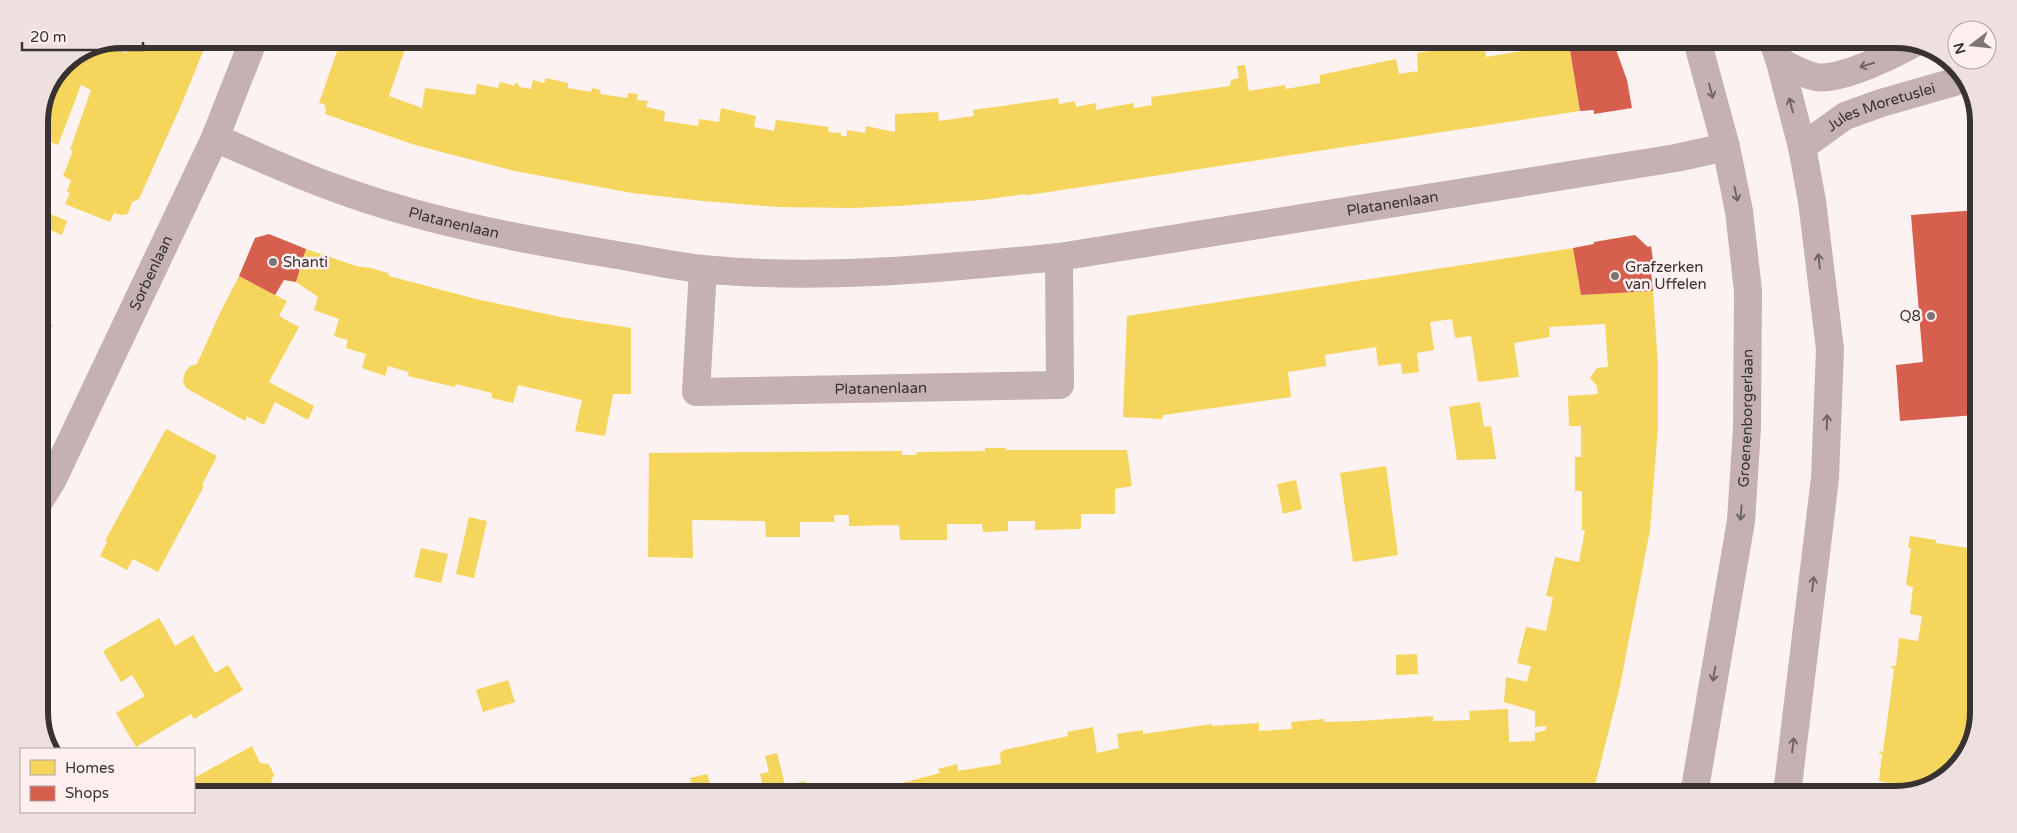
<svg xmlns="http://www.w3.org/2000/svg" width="2017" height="833" viewBox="0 0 2017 833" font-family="'Varela Round',sans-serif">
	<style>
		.homes { fill: #f6d55c }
		.shops { fill: #d6604d }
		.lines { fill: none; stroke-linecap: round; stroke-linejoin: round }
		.minor { stroke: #c5b1b1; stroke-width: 28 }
		.oneway { stroke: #706565 }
		.poi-dot { fill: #7d7575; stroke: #ffefef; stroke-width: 2 }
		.labels { text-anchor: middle; stroke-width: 5; stroke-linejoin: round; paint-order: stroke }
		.street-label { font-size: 15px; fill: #383232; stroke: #ffefef }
		.poi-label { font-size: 15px; fill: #383232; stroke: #ffefef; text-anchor: start }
		.rim { fill: none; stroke: #383232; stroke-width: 6 }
	</style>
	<rect width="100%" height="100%" fill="#fcf2f2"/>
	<path class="homes" d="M 132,39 L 208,39 L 182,103 L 139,199 L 132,202 L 128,214 L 122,215 L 114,213 L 110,222 L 65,204 L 70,193 L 67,192 L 71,180 L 63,176 L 73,151 L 70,150 L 91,90 L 81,85 L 58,145 L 39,137 L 39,116 L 63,63 L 107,45 L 126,53 Z
		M 341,40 L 408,40 L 389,96 L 422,108 L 425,88 L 475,95 L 477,84 L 498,88 L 500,82 L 514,86 L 515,83 L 519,84 L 519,87 L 531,89 L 533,80 L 544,83 L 546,78 L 568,83 L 568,88 L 579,90 L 591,92 L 592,88 L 601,90 L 600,94 L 627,98 L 628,93 L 638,94 L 637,100 L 648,101 L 646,107 L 665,111 L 664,121 L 698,126 L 699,119 L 719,122 L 721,108 L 756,116 L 754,127 L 774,131 L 776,120 L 829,127 L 828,132 L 841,133 L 841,136 L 847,136 L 847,130 L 865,133 L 866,126 L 895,132 L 895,114 L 938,112 L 939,121 L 974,116 L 973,110 L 1058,98 L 1059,104 L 1075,101 L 1076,107 L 1096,103 L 1096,110 L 1133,103 L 1134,108 L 1152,105 L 1151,97 L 1230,86 L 1231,80 L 1239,78 L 1237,66 L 1245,65 L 1249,91 L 1285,85 L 1286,89 L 1320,83 L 1320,75 L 1396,59 L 1399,74 L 1418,71 L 1417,53 L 1475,43 L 1484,43 L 1486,57 L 1528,50 L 1527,44 L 1569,44 L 1580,111 L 1029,195 L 1025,195 L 1026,194 L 982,200 L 898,206 L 852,208 L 778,207 L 703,201 L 632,193 L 515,171 L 415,145 L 325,114 L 326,109 L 324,104 L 319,103 Z
		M 412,40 L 437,40 L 434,48 Z
		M 39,204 L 41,205 L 39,209 L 67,221 L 62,235 L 39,225 Z
		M 1573,248 L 1581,295 L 1653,291 L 1658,365 L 1658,426 L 1650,530 L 1620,686 L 1593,793 L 888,791 L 887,787 L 940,773 L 938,769 L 957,764 L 958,771 L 1001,764 L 1000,753 L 1004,750 L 1068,736 L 1067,732 L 1093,727 L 1097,753 L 1119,748 L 1117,734 L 1143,730 L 1143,734 L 1212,724 L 1212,726 L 1259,723 L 1259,731 L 1292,729 L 1291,722 L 1325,719 L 1324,722 L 1360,721 L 1433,716 L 1433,721 L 1470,720 L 1469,711 L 1508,709 L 1509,742 L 1535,741 L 1535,733 L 1546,730 L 1546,726 L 1535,727 L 1535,711 L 1504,702 L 1506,677 L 1527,682 L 1531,666 L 1517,663 L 1526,627 L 1546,631 L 1553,597 L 1546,596 L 1555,557 L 1579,562 L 1585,530 L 1582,530 L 1582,491 L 1575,491 L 1575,457 L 1581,457 L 1581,426 L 1569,426 L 1568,396 L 1598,394 L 1597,386 L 1590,378 L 1597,368 L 1608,367 L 1605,324 L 1549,327 L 1550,337 L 1514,343 L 1519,377 L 1478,382 L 1471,336 L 1455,338 L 1452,319 L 1430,322 L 1434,350 L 1417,353 L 1419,372 L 1402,374 L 1401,363 L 1378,366 L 1376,347 L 1325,355 L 1326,366 L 1288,372 L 1291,397 L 1163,415 L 1162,419 L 1123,417 L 1127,316 Z
		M 306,249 L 356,266 L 371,268 L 388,273 L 389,276 L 476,299 L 560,317 L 631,328 L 631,394 L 613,394 L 605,436 L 575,431 L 582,400 L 518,385 L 513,403 L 492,398 L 492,393 L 456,384 L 455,387 L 408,376 L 409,372 L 388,366 L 385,376 L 362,368 L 366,354 L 346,348 L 348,340 L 334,336 L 339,319 L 314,310 L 318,297 L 296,282 Z
		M 239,276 L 287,301 L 279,316 L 299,327 L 269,382 L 314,406 L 308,420 L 275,402 L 264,425 L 247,416 L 245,421 L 186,388 L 183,382 L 185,372 L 190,366 L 197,364 L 221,311 Z
		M 39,318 L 53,325 L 39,351 Z
		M 1480,402 L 1484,427 L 1491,426 L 1496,459 L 1457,460 L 1449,407 Z
		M 166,429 L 217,456 L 202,485 L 204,486 L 158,572 L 133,559 L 127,570 L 100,556 L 107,542 L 105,541 Z
		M 985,448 L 1006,448 L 1006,450 L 1127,450 L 1132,486 L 1115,489 L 1115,514 L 1081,514 L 1081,529 L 1035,530 L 1035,521 L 1008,521 L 1008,531 L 983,532 L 982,524 L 947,524 L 947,540 L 900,540 L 899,525 L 849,526 L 849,515 L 834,515 L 834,522 L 800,522 L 800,537 L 766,537 L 765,521 L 692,520 L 693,558 L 648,557 L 649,453 L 902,451 L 902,455 L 916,455 L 917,452 L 985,451 Z
		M 1386,466 L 1398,555 L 1353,562 L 1340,473 Z
		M 1296,480 L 1302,509 L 1283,514 L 1277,484 Z
		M 469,517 L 487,521 L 474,578 L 456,574 Z
		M 1910,536 L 1936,540 L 1936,543 L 1974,549 L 1972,743 L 1942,780 L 1897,794 L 1899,785 L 1879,781 L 1882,754 L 1879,754 L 1880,751 L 1883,752 L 1894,669 L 1891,668 L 1892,666 L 1896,666 L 1899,638 L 1918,641 L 1922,616 L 1910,614 L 1913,587 L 1906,585 L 1911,548 L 1908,548 Z
		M 421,548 L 448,554 L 441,583 L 414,577 Z
		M 159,618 L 175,646 L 193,635 L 215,673 L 228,665 L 243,690 L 194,719 L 191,714 L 136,747 L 116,713 L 145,696 L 132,675 L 121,682 L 103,651 Z
		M 1417,654 L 1418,674 L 1396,675 L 1396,655 Z
		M 508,680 L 515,702 L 483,712 L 476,690 Z
		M 252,746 L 260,763 L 268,764 L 271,768 L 274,775 L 271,781 L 275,789 L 194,788 L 194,778 Z
		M 777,753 L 785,785 L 805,781 L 807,791 L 764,790 L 760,774 L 769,772 L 765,756 Z
		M 707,774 L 712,790 L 693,790 L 690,778 Z
		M 870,787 L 871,791 L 859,791 L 859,790 Z"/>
	<path class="shops" d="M 1569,44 L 1614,44 L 1627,80 L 1632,108 L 1594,114 L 1594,110 L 1580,111 Z
		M 1977,210 L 1975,415 L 1900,421 L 1896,365 L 1923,362 L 1911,215 Z
		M 269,234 L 306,249 L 296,282 L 284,280 L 275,295 L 239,276 L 255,238 Z
		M 1635,235 L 1648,247 L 1651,246 L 1653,260 L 1650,261 L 1653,291 L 1581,295 L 1573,248 L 1594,244 L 1594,242 Z"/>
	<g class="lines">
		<g class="minor">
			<path d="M 1774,44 L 1780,62 L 1802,147 L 1812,201 L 1830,349 L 1825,478 L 1787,794"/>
			<path d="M 1780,62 C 1791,67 1805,75 1816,77 C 1839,81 1891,56 1911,45"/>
			<path id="s1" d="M 215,138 C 255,155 294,174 335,188 C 422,220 514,238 605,253 C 638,258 671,266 703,269 C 819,281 943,268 1059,257 L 1676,158 L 1726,147"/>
			<path id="s2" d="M 1802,147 L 1845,116 L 1881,103 L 1965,79"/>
			<path id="s3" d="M 703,269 L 696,392 L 1060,385 L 1059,257"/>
			<path id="s4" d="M 39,502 L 52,481 L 215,138 L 254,39"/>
			<path id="s5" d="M 1694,794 L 1741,521 L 1747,428 L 1748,291 L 1739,211 L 1726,147 L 1698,44"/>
		</g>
	</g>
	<defs><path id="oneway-shaft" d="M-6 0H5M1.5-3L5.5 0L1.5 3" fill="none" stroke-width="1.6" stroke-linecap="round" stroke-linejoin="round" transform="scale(1.25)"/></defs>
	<g class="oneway">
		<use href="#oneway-shaft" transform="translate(1867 65) rotate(163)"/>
		<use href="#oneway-shaft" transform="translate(1711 91) rotate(75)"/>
		<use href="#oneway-shaft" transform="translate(1791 105) rotate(-105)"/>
		<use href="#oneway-shaft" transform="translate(1736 194) rotate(78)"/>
		<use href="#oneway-shaft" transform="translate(1819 261) rotate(-97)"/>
		<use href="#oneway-shaft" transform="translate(1827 422) rotate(-88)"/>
		<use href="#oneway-shaft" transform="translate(1741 513) rotate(94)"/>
		<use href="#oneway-shaft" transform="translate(1813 584) rotate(-83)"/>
		<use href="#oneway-shaft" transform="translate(1714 674) rotate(100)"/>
		<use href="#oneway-shaft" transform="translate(1793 745) rotate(-83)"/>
	</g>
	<g class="poi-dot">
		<circle cx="273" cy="262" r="5"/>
		<circle cx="1615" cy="276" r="5"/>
		<circle cx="1931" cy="316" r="5"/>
	</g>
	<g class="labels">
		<g class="street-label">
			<text dy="5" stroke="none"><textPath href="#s2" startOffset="90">Jules Moretuslei</textPath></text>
			<text dy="5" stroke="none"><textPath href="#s1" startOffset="1202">Platanenlaan</textPath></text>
			<text dy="5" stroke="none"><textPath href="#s1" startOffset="254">Platanenlaan</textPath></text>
			<text dy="5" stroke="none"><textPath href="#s4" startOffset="255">Sorbenlaan</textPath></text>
			<text dy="5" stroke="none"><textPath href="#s3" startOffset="308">Platanenlaan</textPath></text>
			<text dy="5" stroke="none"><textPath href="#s5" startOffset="380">Groenenborgerlaan</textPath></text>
		</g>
		<g class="poi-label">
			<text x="283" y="267">Shanti</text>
			<text x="1625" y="272">Grafzerken<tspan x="1625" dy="17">van Uffelen</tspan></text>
			<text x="1921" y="321" text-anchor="end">Q8</text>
		</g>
	</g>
	<path d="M0 0H2017V833H0ZM122 48H1896A74 74 0 0 1 1970 122V712A74 74 0 0 1 1896 786H122A74 74 0 0 1 48 712V122A74 74 0 0 1 122 48Z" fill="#efe0e0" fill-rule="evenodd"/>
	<path class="rim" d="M122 48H1896A74 74 0 0 1 1970 122V712A74 74 0 0 1 1896 786H122A74 74 0 0 1 48 712V122A74 74 0 0 1 122 48Z"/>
	<rect x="20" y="748" width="175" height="65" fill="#ffefef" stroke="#afa3a3"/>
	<rect x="30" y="760" width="25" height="15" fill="#f6d55c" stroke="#afa3a3"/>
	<text x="65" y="773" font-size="15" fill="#383232">Homes</text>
	<rect x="30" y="786" width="25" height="15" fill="#d6604d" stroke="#afa3a3"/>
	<text x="65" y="798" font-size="15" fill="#383232">Shops</text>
	<g transform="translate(1972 45) rotate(254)"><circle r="24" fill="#ffefef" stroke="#afa3a3"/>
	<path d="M0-4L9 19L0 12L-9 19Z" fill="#7d7575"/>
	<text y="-8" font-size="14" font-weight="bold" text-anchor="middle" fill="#383232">N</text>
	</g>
	<path d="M22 42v8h121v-8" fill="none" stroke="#383232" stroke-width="2.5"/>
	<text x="30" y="42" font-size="15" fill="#383232" stroke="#ffefef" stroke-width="4" paint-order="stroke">20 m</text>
</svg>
